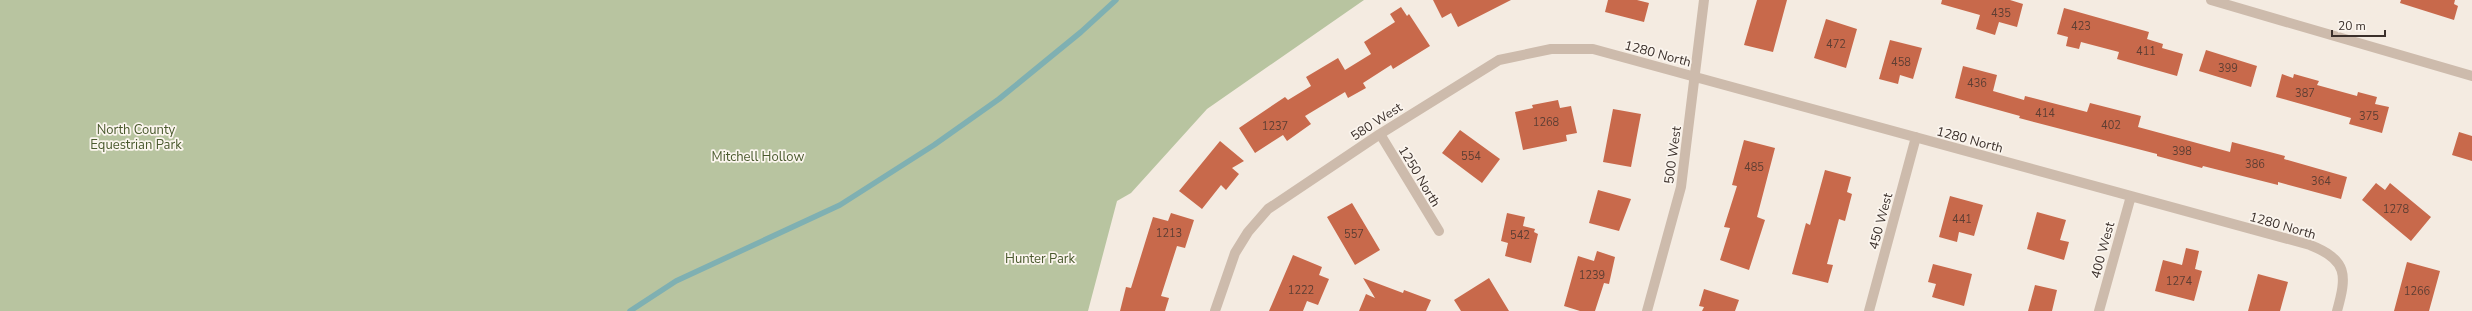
<svg xmlns="http://www.w3.org/2000/svg" width="2472" height="311" viewBox="0 0 2472 311" font-family="'Nunito Sans',sans-serif">
	<style>
		.green { fill: #b8c4a0 }
		.lines { fill: none; stroke-linecap: round; stroke-linejoin: round }
		.stream { stroke: #7fb0b2; stroke-width: 5.5 }
		.building { fill: #c8694b }
		.minor { stroke: #cdbbac; stroke-width: 10 }
		.labels { text-anchor: middle; stroke-width: 3.5; stroke-linejoin: round; paint-order: stroke }
		.number-label { font-size: 11px; fill: #5e3e33 }
		.street-label { font-size: 13px; fill: #3b302b; stroke: #fbf5ee }
		.park-label { font-size: 13px; fill: #4a5a2e; stroke: #fbf5ee }
	</style>
	<rect width="100%" height="100%" fill="#f4ebe1"/>
	<path class="green" d="M 0,0 L 1364,0 L 1207,109 L 1131,193 L 1117,201 L 1088,311 L 0,311 Z"/>
	<g class="lines">
		<path class="stream" d="M 630,311 L 676,281 L 840,205 L 934,145 L 999,99 L 1081,32 L 1116,0"/>
	</g>
	<path class="building" d="M 1433,0 L 1511,0 L 1458,27 L 1451,13 L 1442,18 Z
		M 1608,0 L 1637,0 L 1649,3 L 1644,22 L 1605,12 Z
		M 1757,0 L 1787,0 L 1773,52 L 1744,45 Z
		M 1942,0 L 2010,0 L 2023,4 L 2017,27 L 1999,22 L 1995,35 L 1976,29 L 1980,15 L 1941,4 Z
		M 2401,0 L 2455,0 L 2454,4 L 2458,6 L 2454,20 L 2400,3 Z
		M 1401,7 L 1407,16 L 1409,14 L 1430,46 L 1393,69 L 1391,65 L 1363,83 L 1366,88 L 1348,98 L 1345,92 L 1305,116 L 1311,124 L 1287,141 L 1283,135 L 1255,153 L 1239,128 L 1285,97 L 1288,100 L 1311,86 L 1306,77 L 1338,58 L 1345,70 L 1371,54 L 1364,42 L 1395,22 L 1390,14 Z
		M 2064,8 L 2149,32 L 2147,39 L 2163,44 L 2162,48 L 2183,54 L 2177,76 L 2117,59 L 2119,52 L 2081,42 L 2079,49 L 2066,46 L 2068,37 L 2057,34 Z
		M 1826,19 L 1857,29 L 1846,68 L 1814,58 Z
		M 1890,40 L 1922,48 L 1913,79 L 1900,75 L 1898,84 L 1879,79 Z
		M 2206,50 L 2257,66 L 2251,87 L 2199,71 Z
		M 1963,66 L 1997,75 L 1993,91 L 2024,100 L 2025,96 L 2087,112 L 2090,103 L 2141,116 L 2138,127 L 2230,152 L 2232,142 L 2285,156 L 2284,159 L 2347,177 L 2341,199 L 2278,182 L 2278,185 L 2203,166 L 2202,168 L 2157,156 L 2157,154 L 2019,118 L 2020,116 L 1955,98 Z
		M 2282,74 L 2293,78 L 2294,74 L 2319,81 L 2317,85 L 2357,96 L 2358,92 L 2377,97 L 2375,104 L 2389,107 L 2382,133 L 2349,124 L 2351,118 L 2276,97 Z
		M 1558,100 L 1560,108 L 1571,106 L 1577,133 L 1566,135 L 1567,141 L 1523,150 L 1515,112 L 1533,108 L 1532,105 Z
		M 1613,109 L 1641,114 L 1631,167 L 1603,162 Z
		M 1460,130 L 1500,159 L 1482,183 L 1442,153 Z
		M 2459,132 L 2472,136 L 2472,161 L 2452,155 Z
		M 1744,140 L 1775,148 L 1757,217 L 1765,220 L 1749,270 L 1720,260 L 1730,228 L 1724,227 L 1737,186 L 1732,185 Z
		M 1220,141 L 1244,161 L 1232,168 L 1239,174 L 1226,190 L 1221,185 L 1202,209 L 1179,191 Z
		M 1825,170 L 1851,177 L 1847,192 L 1852,194 L 1845,221 L 1839,219 L 1827,264 L 1833,265 L 1828,283 L 1792,274 L 1806,223 L 1810,225 Z
		M 2376,183 L 2385,190 L 2390,183 L 2431,217 L 2411,241 L 2362,200 Z
		M 1598,190 L 1631,199 L 1619,231 L 1589,223 Z
		M 1950,196 L 1983,205 L 1974,236 L 1959,232 L 1957,242 L 1939,237 Z
		M 1352,203 L 1380,250 L 1355,265 L 1327,217 Z
		M 2037,212 L 2066,220 L 2060,240 L 2069,242 L 2064,260 L 2027,249 Z
		M 1171,213 L 1194,220 L 1185,248 L 1177,246 L 1161,296 L 1169,298 L 1165,311 L 1120,311 L 1126,287 L 1131,288 L 1153,217 L 1168,221 Z
		M 1507,213 L 1525,217 L 1523,226 L 1535,229 L 1534,232 L 1538,234 L 1531,263 L 1505,256 L 1508,243 L 1501,241 Z
		M 2186,248 L 2199,251 L 2195,269 L 2202,271 L 2194,301 L 2155,291 L 2163,260 L 2182,265 Z
		M 1597,251 L 1615,257 L 1609,284 L 1604,283 L 1595,311 L 1580,311 L 1564,306 L 1578,256 L 1594,261 Z
		M 1293,255 L 1322,267 L 1319,275 L 1329,279 L 1318,305 L 1307,301 L 1303,311 L 1269,311 Z
		M 2407,262 L 2440,271 L 2429,311 L 2394,311 Z
		M 1933,264 L 1972,274 L 1964,306 L 1932,297 L 1936,284 L 1928,282 Z
		M 2258,274 L 2288,282 L 2280,311 L 2248,311 Z
		M 1363,278 L 1403,293 L 1404,290 L 1431,300 L 1426,311 L 1359,311 L 1366,294 L 1375,298 Z
		M 1489,278 L 1509,311 L 1461,311 L 1454,300 Z
		M 2035,285 L 2057,290 L 2052,311 L 2028,311 Z
		M 1704,289 L 1739,300 L 1735,311 L 1702,311 L 1704,307 L 1699,306 Z"/>
	<g class="lines">
		<path class="minor" d="M 2211,0 L 2472,76
			M 1380,134 L 1439,231
			M 1215,311 L 1235,253 L 1248,232 L 1268,209 L 1380,134 L 1499,60 L 1551,49 L 1593,49 L 2310,245 C 2348,260 2347,275 2337,311
			M 1647,311 L 1681,187 L 1704,0
			M 1869,311 L 1916,137
			M 2099,311 L 2131,196"/>
	</g>
	<g class="labels">
		<g class="number-label">
			<text x="2001" y="17">435</text>
			<text x="2081" y="30">423</text>
			<text x="1836" y="48">472</text>
			<text x="2146" y="55">411</text>
			<text x="1901" y="66">458</text>
			<text x="2228" y="72">399</text>
			<text x="1977" y="87">436</text>
			<text x="2305" y="97">387</text>
			<text x="2045" y="117">414</text>
			<text x="2369" y="120">375</text>
			<text x="1546" y="126">1268</text>
			<text x="2111" y="129">402</text>
			<text x="1275" y="130">1237</text>
			<text x="2182" y="155">398</text>
			<text x="1471" y="160">554</text>
			<text x="2255" y="168">386</text>
			<text x="1754" y="171">485</text>
			<text x="2321" y="185">364</text>
			<text x="2396" y="213">1278</text>
			<text x="1962" y="223">441</text>
			<text x="1169" y="237">1213</text>
			<text x="1354" y="238">557</text>
			<text x="1520" y="239">542</text>
			<text x="1592" y="279">1239</text>
			<text x="2179" y="285">1274</text>
			<text x="1301" y="294">1222</text>
			<text x="2417" y="295">1266</text>
		</g>
		<g class="street-label">
			<text transform="translate(1658 53) rotate(15)" y="5">1280 North</text>
			<text transform="translate(1376 121) rotate(-33)" y="5">580 West</text>
			<text transform="translate(1970 139) rotate(15)" y="5">1280 North</text>
			<text transform="translate(1672 155) rotate(-82)" y="5">500 West</text>
			<text transform="translate(1420 176) rotate(59)" y="5">1250 North</text>
			<text transform="translate(1880 221) rotate(-75)" y="5">450 West</text>
			<text transform="translate(2283 225) rotate(16)" y="5">1280 North</text>
			<text transform="translate(2102 250) rotate(-75)" y="5">400 West</text>
		</g>
		<g class="park-label">
			<text x="136" y="134">North County<tspan x="136" dy="15">Equestrian Park</tspan></text>
			<text x="758" y="161">Mitchell Hollow</text>
			<text x="1040" y="263">Hunter Park</text>
		</g>
	</g>
	<path d="M2332 30v6h53v-6" fill="none" stroke="#3b302b" stroke-width="2"/>
	<text x="2338" y="30" font-size="12" fill="#3b302b" stroke="#fbf5ee" stroke-width="3" paint-order="stroke">20 m</text>
</svg>
